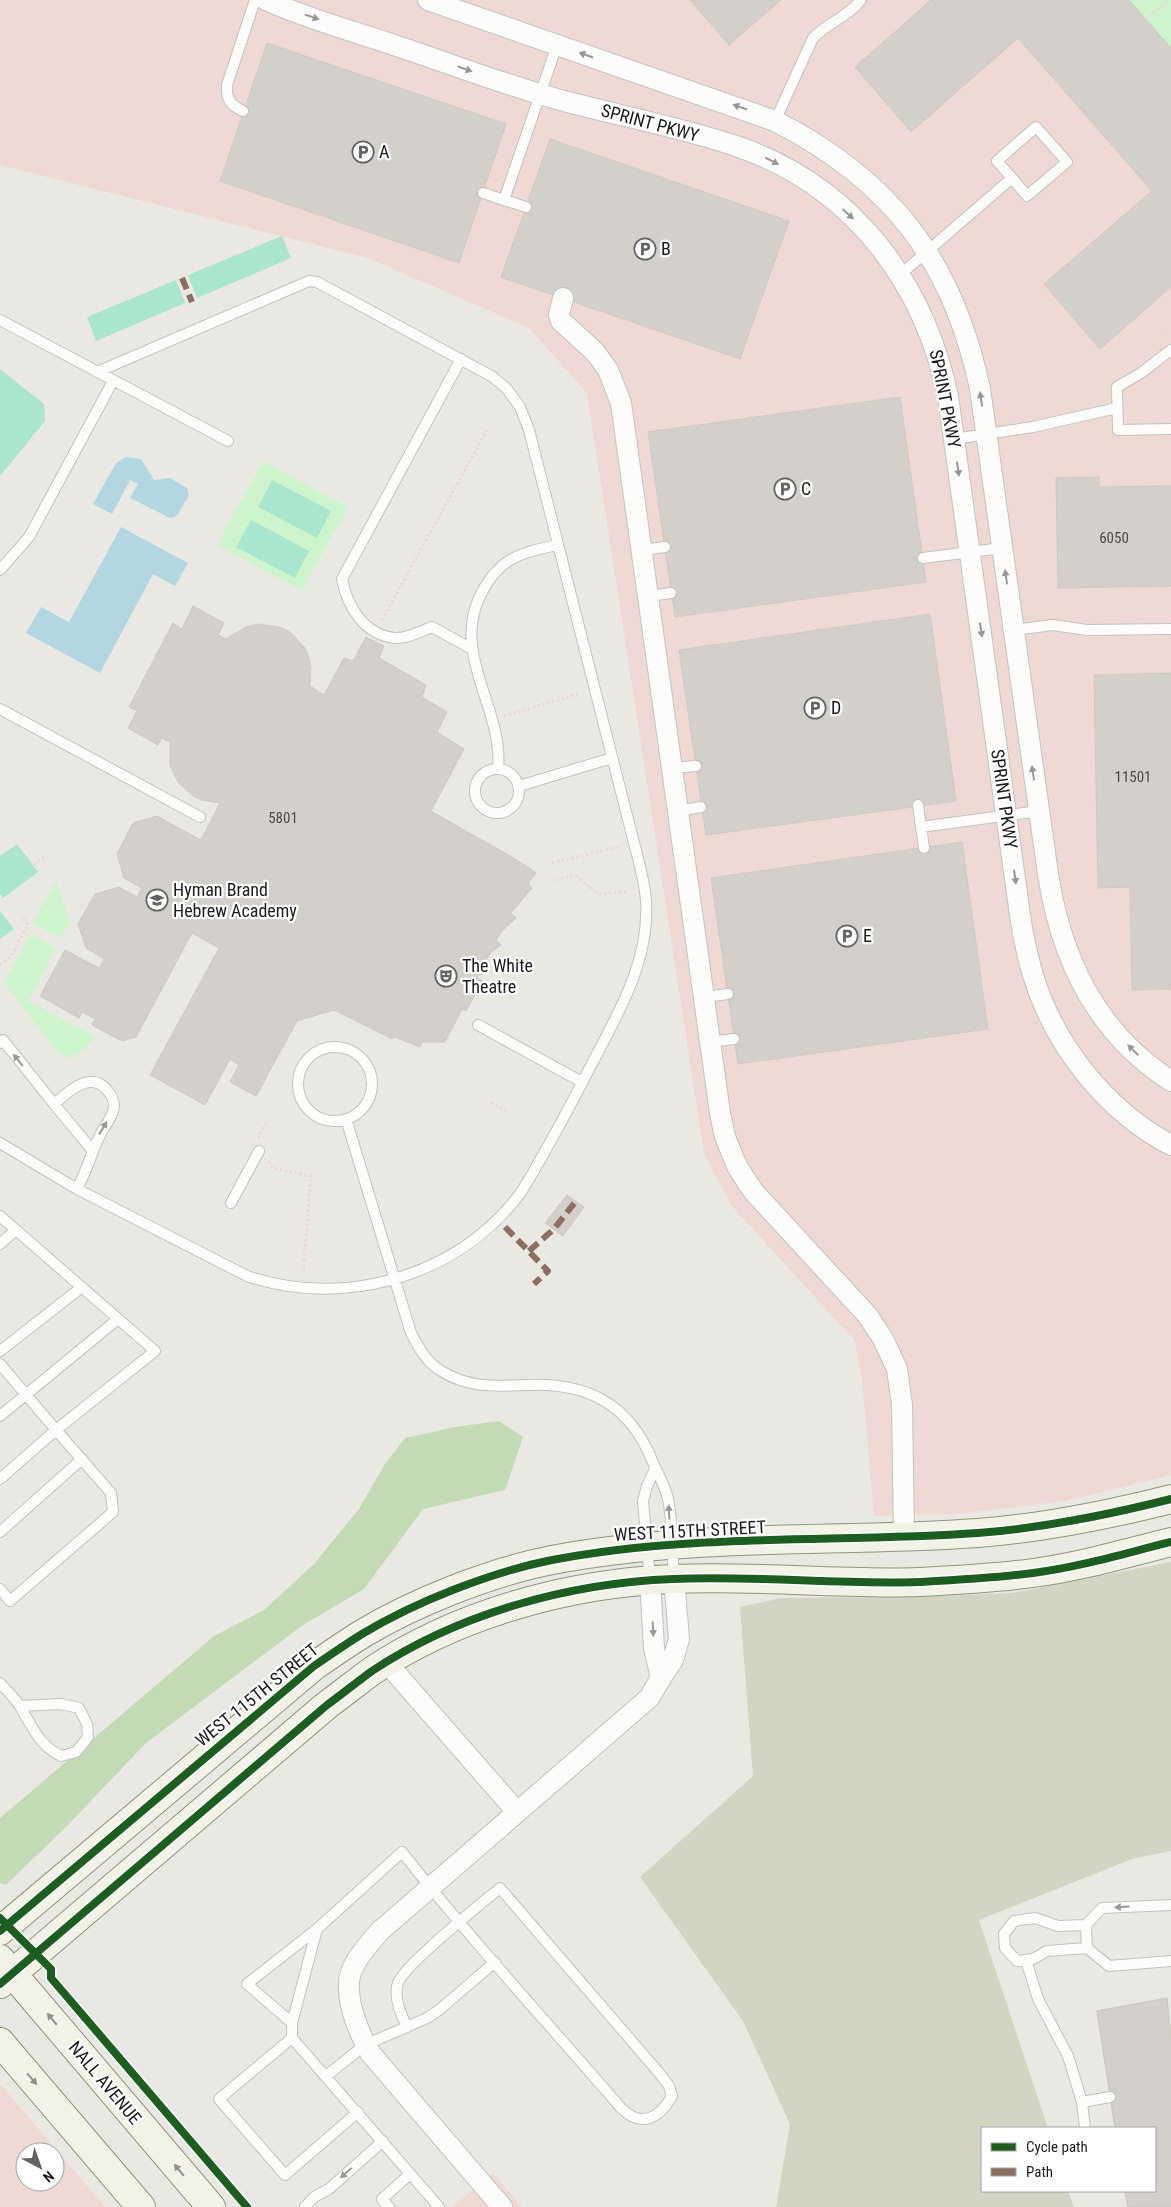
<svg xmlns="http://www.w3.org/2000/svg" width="1171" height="2207" viewBox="0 0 1171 2207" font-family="'Roboto Condensed',sans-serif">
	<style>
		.commercial { fill: #eed9d5; fill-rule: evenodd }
		.construction { fill: #d4d4c3 }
		.forest { fill: #c2dbb4 }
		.park { fill: #cdf4cd }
		.pitch { fill: #a9e6cd }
		.water { fill: #b2d7e1 }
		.building { fill: #d3d0cb; stroke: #cdc9c3 }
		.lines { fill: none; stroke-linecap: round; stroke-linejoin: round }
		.lane-casing { stroke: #c2c2bf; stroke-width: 12 }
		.street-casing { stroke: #c2c2bf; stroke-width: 22 }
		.secondary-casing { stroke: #91937a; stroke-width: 30 }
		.path { stroke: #ead9d6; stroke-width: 3; stroke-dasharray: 2.5 2.5; stroke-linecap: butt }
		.lane { stroke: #fcfcfb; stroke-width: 10 }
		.street { stroke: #fcfcfb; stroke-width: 20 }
		.secondary { stroke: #f2f2e7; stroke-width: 28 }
		.quiet { stroke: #8d6e63; stroke-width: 6; stroke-dasharray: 12 6; stroke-linecap: butt }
		.cycleway-casing { stroke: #fff; stroke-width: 11 }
		.cycleway { stroke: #1b5e20; stroke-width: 8 }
		.oneway { fill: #979796 }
		.oneway2 { fill: #91918b }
		.labels { text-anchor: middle; stroke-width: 4.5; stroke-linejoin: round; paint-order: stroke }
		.number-label { font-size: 15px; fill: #4a4948 }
		.street-label { font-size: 18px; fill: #1b1b1b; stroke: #fff }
		.poi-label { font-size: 18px; fill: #1b1b1b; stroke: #fff; text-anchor: start }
	</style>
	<rect width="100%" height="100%" fill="#eae8e2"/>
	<path class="commercial" d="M 0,0 L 1171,0 L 1171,1475 L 1066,1501 L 957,1514 L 874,1516 L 862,1379 L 855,1341 L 731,1205 L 704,1153 L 587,393 L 529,328 L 368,258 L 0,165 Z
		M 0,2084 L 105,2207 L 0,2207 ZM 25,2152 L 55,2152 L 55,2182 L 25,2182 Z
		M 493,2173 L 522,2207 L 453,2207 Z"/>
	<path class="construction" d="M 1171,1562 L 1171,1851 L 1132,1859 L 979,1920 L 1048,2128 L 982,2128 L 982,2191 L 1068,2191 L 1074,2207 L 776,2207 L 790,2124 L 743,2021 L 640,1877 L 753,1776 L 740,1607 L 781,1598 L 911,1597 L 1012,1593 Z"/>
	<path class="forest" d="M 499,1421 L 523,1437 L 505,1490 L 423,1509 L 364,1589 L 303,1625 L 146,1743 L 66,1827 L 6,1885 L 0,1883 L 0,1818 L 214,1636 L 264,1610 L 314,1564 L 359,1509 L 385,1464 L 405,1438 L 455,1427 Z"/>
	<path class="park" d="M 1129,0 L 1171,0 L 1171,48 Z
		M 263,461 L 348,507 L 302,591 L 217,545 Z
		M 56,880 L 70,922 L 61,938 L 33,924 Z
		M 30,934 L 56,948 L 28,1001 L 93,1035 L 95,1040 L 71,1059 L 57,1052 L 4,983 Z"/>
	<path class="pitch" d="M 282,236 L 291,258 L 197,298 L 188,275 Z
		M 176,280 L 185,303 L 96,341 L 87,317 Z
		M 0,369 L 44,404 L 45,421 L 0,476 Z
		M 272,480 L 331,511 L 317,538 L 258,507 Z
		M 251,520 L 309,551 L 295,578 L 236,547 Z
		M 17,844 L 38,872 L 3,898 L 0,894 L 0,856 Z
		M 0,911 L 14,929 L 0,939 Z"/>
	<path class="water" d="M 126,457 L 141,459 L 154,480 L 170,478 L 187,488 L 189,495 L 177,516 L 170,518 L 130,498 L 138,484 L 130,480 L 112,514 L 93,504 L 116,463 Z
		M 121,527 L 188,563 L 175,586 L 153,574 L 100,673 L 26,633 L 41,607 L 69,622 Z"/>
	<path class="building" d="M 690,0 L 781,0 L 729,45 Z
		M 931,0 L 1129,0 L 1171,48 L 1171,287 L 1100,349 L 1044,284 L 1152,191 L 1018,38 L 911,132 L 855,67 Z
		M 267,43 L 506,124 L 459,263 L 220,181 Z
		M 550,139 L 789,221 L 740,359 L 501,277 Z
		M 900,397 L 926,582 L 675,617 L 648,432 Z
		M 1099,477 L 1099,487 L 1171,486 L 1171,586 L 1058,588 L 1056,478 Z
		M 193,606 L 224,623 L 218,635 L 226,639 L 246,627 L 258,624 L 279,627 L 290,632 L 305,648 L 309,658 L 311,668 L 310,686 L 324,695 L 344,658 L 353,661 L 366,637 L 384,646 L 379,658 L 426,685 L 422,697 L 447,712 L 437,732 L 464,749 L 431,811 L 517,860 L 536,873 L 528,883 L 532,888 L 511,913 L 516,918 L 502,931 L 496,940 L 501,945 L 490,953 L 483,965 L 486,972 L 478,975 L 477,978 L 483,981 L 466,1011 L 462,1009 L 445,1042 L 423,1042 L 420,1047 L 394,1037 L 392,1039 L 334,1010 L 297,1021 L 256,1096 L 230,1082 L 239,1065 L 230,1059 L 205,1105 L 150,1075 L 219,948 L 192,933 L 136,1037 L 122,1041 L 92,1025 L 95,1019 L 82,1012 L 79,1018 L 40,996 L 65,950 L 99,968 L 104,959 L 86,948 L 78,924 L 95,894 L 119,887 L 137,897 L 142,888 L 124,878 L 117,854 L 133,823 L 157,816 L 201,840 L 220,803 L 202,800 L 193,796 L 178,782 L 170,765 L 170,742 L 162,738 L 158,745 L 128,728 L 137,711 L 129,707 L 173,623 L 182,629 Z
		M 930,614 L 956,801 L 706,835 L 679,650 Z
		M 1171,673 L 1171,989 L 1132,990 L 1130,887 L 1098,888 L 1094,675 Z
		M 962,842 L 988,1029 L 738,1064 L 711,878 Z
		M 567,1195 L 584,1207 L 563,1236 L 545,1223 Z
		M 1167,1998 L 1171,2038 L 1171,2207 L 1128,2207 L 1125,2191 L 1155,2191 L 1155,2128 L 1115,2128 L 1097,2011 Z
		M 1167,1998 L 1171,2038 L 1171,2207 L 1128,2207 L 1125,2191 L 1155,2191 L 1155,2128 L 1115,2128 L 1097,2011 Z"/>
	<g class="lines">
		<g class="lane-casing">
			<path id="lane" d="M 243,111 C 230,105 226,99 227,85 L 255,0
				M 775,121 L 813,38 C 827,23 848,17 861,0
				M 483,193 L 504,200
				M 526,207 L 504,200 L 557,45
				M 901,274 L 1012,178 L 1027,196 L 1067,162 L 1036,127 L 997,161 L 1012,178
				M 0,320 L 228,441
				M 1171,350 L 1141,373 L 1117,387 L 1118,430 L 1171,429
				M 461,359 L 342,579 C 347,606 364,635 395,638 C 407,639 421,631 432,627 L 472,649
				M 954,439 L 1033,427 L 1117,408
				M 642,550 L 665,547
				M 923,558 L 1002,548
				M 0,570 L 29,537 L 113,381
				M 649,596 L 671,593
				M 1013,630 L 1053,625 L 1087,630 L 1171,629
				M 0,709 L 200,817
				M 672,768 L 696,766
				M475 791a22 22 0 1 1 44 0a22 22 0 1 1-44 0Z
				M 498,769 C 504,709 450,654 481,594 C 499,558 520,553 557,545
				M 519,786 L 612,758
				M 918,805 L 924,848
				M 678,811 L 701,807
				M 921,827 L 1039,811
				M 704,997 L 728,994
				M 478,1025 L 582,1082
				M 710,1042 L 734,1039
				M 0,1043 L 3,1040 L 54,1104 C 68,1092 90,1070 107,1090 C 111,1094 114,1101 114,1107 C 113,1115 108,1122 104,1128 C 92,1148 88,1169 77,1189
				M298 1084a37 37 0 1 1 74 0a37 37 0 1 1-74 0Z
				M 54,1104 L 92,1150
				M 346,1119 L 411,1333 C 418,1346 425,1360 438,1369 C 468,1389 495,1386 529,1385 C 588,1383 629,1404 652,1460 C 657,1473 665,1485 668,1499 C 673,1524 672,1552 674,1578
				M 0,1143 L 77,1189 L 247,1276 C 340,1307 446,1280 511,1205 C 523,1192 531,1176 540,1160 C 555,1134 569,1108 583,1081 C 611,1025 650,967 646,902 C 645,882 639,862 634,843 L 529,430 L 520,407 L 507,389 L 493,377 L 317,282 L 309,281 L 97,372
				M 231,1203 L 259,1151
				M 0,1216 L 155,1351 L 56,1430 L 0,1364
				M 0,1244 L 16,1230
				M 0,1351 L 82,1287
				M 0,1416 L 118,1319
				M 0,1479 L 56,1430 L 111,1493 L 113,1512 L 10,1601 L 0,1589
				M 0,1532 L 82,1459
				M 650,1580 L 643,1501 L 647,1486 L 655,1469
				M 0,1683 C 7,1691 16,1699 21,1708 C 33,1728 39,1745 61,1756 L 76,1752 L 88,1737 L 87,1724 L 79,1708 L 61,1704 L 20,1706
				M 1171,1905 L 1102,1908 L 1086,1925 L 1087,1948 L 1109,1966 L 1171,1961
				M 1086,1925 L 1058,1926 L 1035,1918 L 1014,1921 L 1004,1934 L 1005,1948 L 1017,1961 L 1033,1959 L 1047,1951 L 1087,1948
				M 317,1929 L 292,2023 L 247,1984 L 317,1929 L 402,1852 C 471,1940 548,2023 621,2108 C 641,2128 659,2119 672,2096 L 669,2086 L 660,2074 L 500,1888 C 481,1904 404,1965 398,1983 C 393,1996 401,2015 407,2027
				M 1026,1960 L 1038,1999 L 1068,2056 L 1082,2102 L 1085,2128
				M 292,2023 L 292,2038 L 439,2207
				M 292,2038 L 219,2099 L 285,2175 L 358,2112
				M 326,2076 L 365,2045 L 427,2018 L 439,2010 L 495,1962
				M 1082,2102 L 1110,2097
				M 305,2207 L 314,2197 L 329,2189 L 383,2141
				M 389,2207 L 382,2199 L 410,2174"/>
		</g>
		<g class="street-casing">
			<path id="street" d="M 266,0 C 307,19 353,31 397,46 C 454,65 510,87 568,102 C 625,117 684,128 739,147 C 853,187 923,281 948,396 L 1020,915 C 1023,936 1027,955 1033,975 C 1054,1045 1106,1111 1171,1145
				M 428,0 L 775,121 C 891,180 953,261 980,389 L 1048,874 C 1061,959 1096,1033 1171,1081
				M 563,298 L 559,315 L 561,321 L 595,352 L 608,370 L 621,403 L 720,1113 L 725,1137 L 737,1166 L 753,1191 L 868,1316 L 883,1339 L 897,1369 L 902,1405 L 904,1537
				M 650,1580 L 654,1648 L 661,1678 L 673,1660 L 679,1639 L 674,1578
				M 387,1663 L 517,1812
				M 502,2207 L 371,2054 C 359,2034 343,1996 351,1972 C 357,1956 370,1943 380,1931 L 649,1698 L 661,1678"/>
		</g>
		<g class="secondary-casing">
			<path id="secondary" d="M 0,1931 L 314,1666 C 330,1655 346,1644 362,1634 C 415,1602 491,1572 552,1560 C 693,1533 837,1543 978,1533 C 1043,1528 1108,1515 1171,1499
				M 0,1959 L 211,2207
				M 0,1984 L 327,1705 C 342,1694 357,1682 372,1671 C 459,1613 570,1583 673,1579 C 755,1575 837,1585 919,1582 C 957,1580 996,1578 1033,1573 C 1080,1567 1126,1553 1171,1542
				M 0,2042 L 141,2207"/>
		</g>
		<path class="path" d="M 807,0 L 811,8
			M 1146,20 L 1169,0
			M 267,43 L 271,24
			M 784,220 L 792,196
			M 1161,336 L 1171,326
			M 382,620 L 487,430
			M 504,716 L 578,694
			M 552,863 L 618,847
			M 34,865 L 45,856
			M 556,880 L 574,875 L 599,894 L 628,891
			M 0,965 L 11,956 L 28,925 L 21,916
			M 491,1103 L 508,1112
			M 258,1138 L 267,1122
			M 269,1161 L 273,1168 L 311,1176 L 303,1275"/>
		<use href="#lane" class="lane"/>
		<use href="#street" class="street"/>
		<use href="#secondary" class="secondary"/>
		<path class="quiet" d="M 182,278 L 192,302
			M 505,1227 L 548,1271 L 534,1284
			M 529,1251 L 554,1229 L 576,1201"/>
		<g class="cycleway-casing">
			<path id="cycleway" d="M 0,1918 L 51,1969 L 51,1978 L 247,2207
				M 0,1931 L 314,1666 C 330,1655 346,1644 362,1634 C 415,1602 491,1572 552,1560 C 693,1533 837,1543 978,1533 C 1043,1528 1108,1515 1171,1499
				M 0,1984 L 327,1705 C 342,1694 357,1682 372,1671 C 459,1613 570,1583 673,1579 C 755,1575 837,1585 919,1582 C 957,1580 996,1578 1033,1573 C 1080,1567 1126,1553 1171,1542"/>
		</g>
		<use href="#cycleway" class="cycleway"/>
	</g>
	<defs><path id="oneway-solid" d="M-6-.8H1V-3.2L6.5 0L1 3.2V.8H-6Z" transform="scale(1.25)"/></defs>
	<g class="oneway">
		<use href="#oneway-solid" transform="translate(312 17) rotate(19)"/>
		<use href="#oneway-solid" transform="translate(586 55) rotate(-161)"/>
		<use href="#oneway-solid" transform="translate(465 69) rotate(19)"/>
		<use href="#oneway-solid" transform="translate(740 107) rotate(-161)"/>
		<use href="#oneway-solid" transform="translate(772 161) rotate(27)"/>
		<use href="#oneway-solid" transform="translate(848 214) rotate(42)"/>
		<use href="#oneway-solid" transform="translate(981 399) rotate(-99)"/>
		<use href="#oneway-solid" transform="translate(958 469) rotate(82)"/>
		<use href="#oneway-solid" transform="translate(1006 577) rotate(-98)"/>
		<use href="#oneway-solid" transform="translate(981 630) rotate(82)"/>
		<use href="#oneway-solid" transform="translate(1033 773) rotate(-98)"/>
		<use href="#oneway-solid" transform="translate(1015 877) rotate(82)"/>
		<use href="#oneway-solid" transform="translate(1133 1050) rotate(-136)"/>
		<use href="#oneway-solid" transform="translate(18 1060) rotate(-129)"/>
		<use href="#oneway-solid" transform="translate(103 1128) rotate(-58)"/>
		<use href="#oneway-solid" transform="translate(669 1512) rotate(-93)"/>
		<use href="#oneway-solid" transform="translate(653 1629) rotate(87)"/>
		<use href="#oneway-solid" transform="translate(1122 1907) rotate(177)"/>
		<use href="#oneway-solid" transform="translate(346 2173) rotate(139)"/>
	</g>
	<g class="oneway2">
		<use href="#oneway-solid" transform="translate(52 2019) rotate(-130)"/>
		<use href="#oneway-solid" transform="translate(32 2079) rotate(49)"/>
		<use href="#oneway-solid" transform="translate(179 2170) rotate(-130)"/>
	</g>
	<defs>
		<g id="parking-ring" transform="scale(1.125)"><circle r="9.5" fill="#fff" stroke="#636361" stroke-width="1.5"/><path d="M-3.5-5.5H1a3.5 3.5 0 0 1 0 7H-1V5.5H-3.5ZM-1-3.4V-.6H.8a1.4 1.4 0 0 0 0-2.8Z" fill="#636361"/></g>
		<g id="school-ring" transform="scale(1.125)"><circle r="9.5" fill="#fff" stroke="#636361" stroke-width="1.5"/><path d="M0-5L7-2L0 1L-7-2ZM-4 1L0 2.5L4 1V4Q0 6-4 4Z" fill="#636361"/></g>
		<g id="theatre-ring" transform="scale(1.125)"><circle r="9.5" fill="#fff" stroke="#636361" stroke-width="1.5"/><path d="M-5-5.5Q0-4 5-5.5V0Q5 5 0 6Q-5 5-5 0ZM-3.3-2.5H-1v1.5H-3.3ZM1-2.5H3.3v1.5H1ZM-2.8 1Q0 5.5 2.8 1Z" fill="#636361"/></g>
	</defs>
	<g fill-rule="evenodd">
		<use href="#parking-ring" x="363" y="152"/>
		<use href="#parking-ring" x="645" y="249"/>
		<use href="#parking-ring" x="785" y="489"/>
		<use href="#parking-ring" x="815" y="708"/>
		<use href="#school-ring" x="157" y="900"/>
		<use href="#parking-ring" x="847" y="936"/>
		<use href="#theatre-ring" x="446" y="976"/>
	</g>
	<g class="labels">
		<g class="number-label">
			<text x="1114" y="543">6050</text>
			<text x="1133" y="782">11501</text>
			<text x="283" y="823">5801</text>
		</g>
		<g class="street-label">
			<text transform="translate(650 123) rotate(15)" y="6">SPRINT PKWY</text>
			<text transform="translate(945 399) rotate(79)" y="6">SPRINT PKWY</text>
			<text transform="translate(1004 799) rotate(82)" y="6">SPRINT PKWY</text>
			<text transform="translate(690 1531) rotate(-3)" y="6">WEST 115TH STREET</text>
			<text transform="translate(257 1695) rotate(-39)" y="6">WEST 115TH STREET</text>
			<text transform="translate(105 2083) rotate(50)" y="6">NALL AVENUE</text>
		</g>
		<g class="poi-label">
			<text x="379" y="158">A</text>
			<text x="661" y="255">B</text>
			<text x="801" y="495">C</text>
			<text x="831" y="714">D</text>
			<text x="173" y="896">Hyman Brand<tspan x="173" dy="21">Hebrew Academy</tspan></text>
			<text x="863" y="942">E</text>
			<text x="462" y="972">The White<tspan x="462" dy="21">Theatre</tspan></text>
		</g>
	</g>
	<rect x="981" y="2127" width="175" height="65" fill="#ffffff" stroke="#a4a4a4"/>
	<rect x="991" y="2143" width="25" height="8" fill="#1b5e20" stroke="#a4a4a4"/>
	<text x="1026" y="2152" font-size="15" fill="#1b1b1b">Cycle path</text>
	<rect x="991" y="2168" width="25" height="8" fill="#8d6e63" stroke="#a4a4a4"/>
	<text x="1026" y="2177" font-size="15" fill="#1b1b1b">Path</text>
	<g transform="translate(40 2167) rotate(139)"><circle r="24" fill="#ffffff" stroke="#a4a4a4"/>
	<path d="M0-4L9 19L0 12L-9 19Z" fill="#636361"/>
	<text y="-8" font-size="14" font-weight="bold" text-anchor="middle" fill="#1b1b1b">N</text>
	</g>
</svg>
